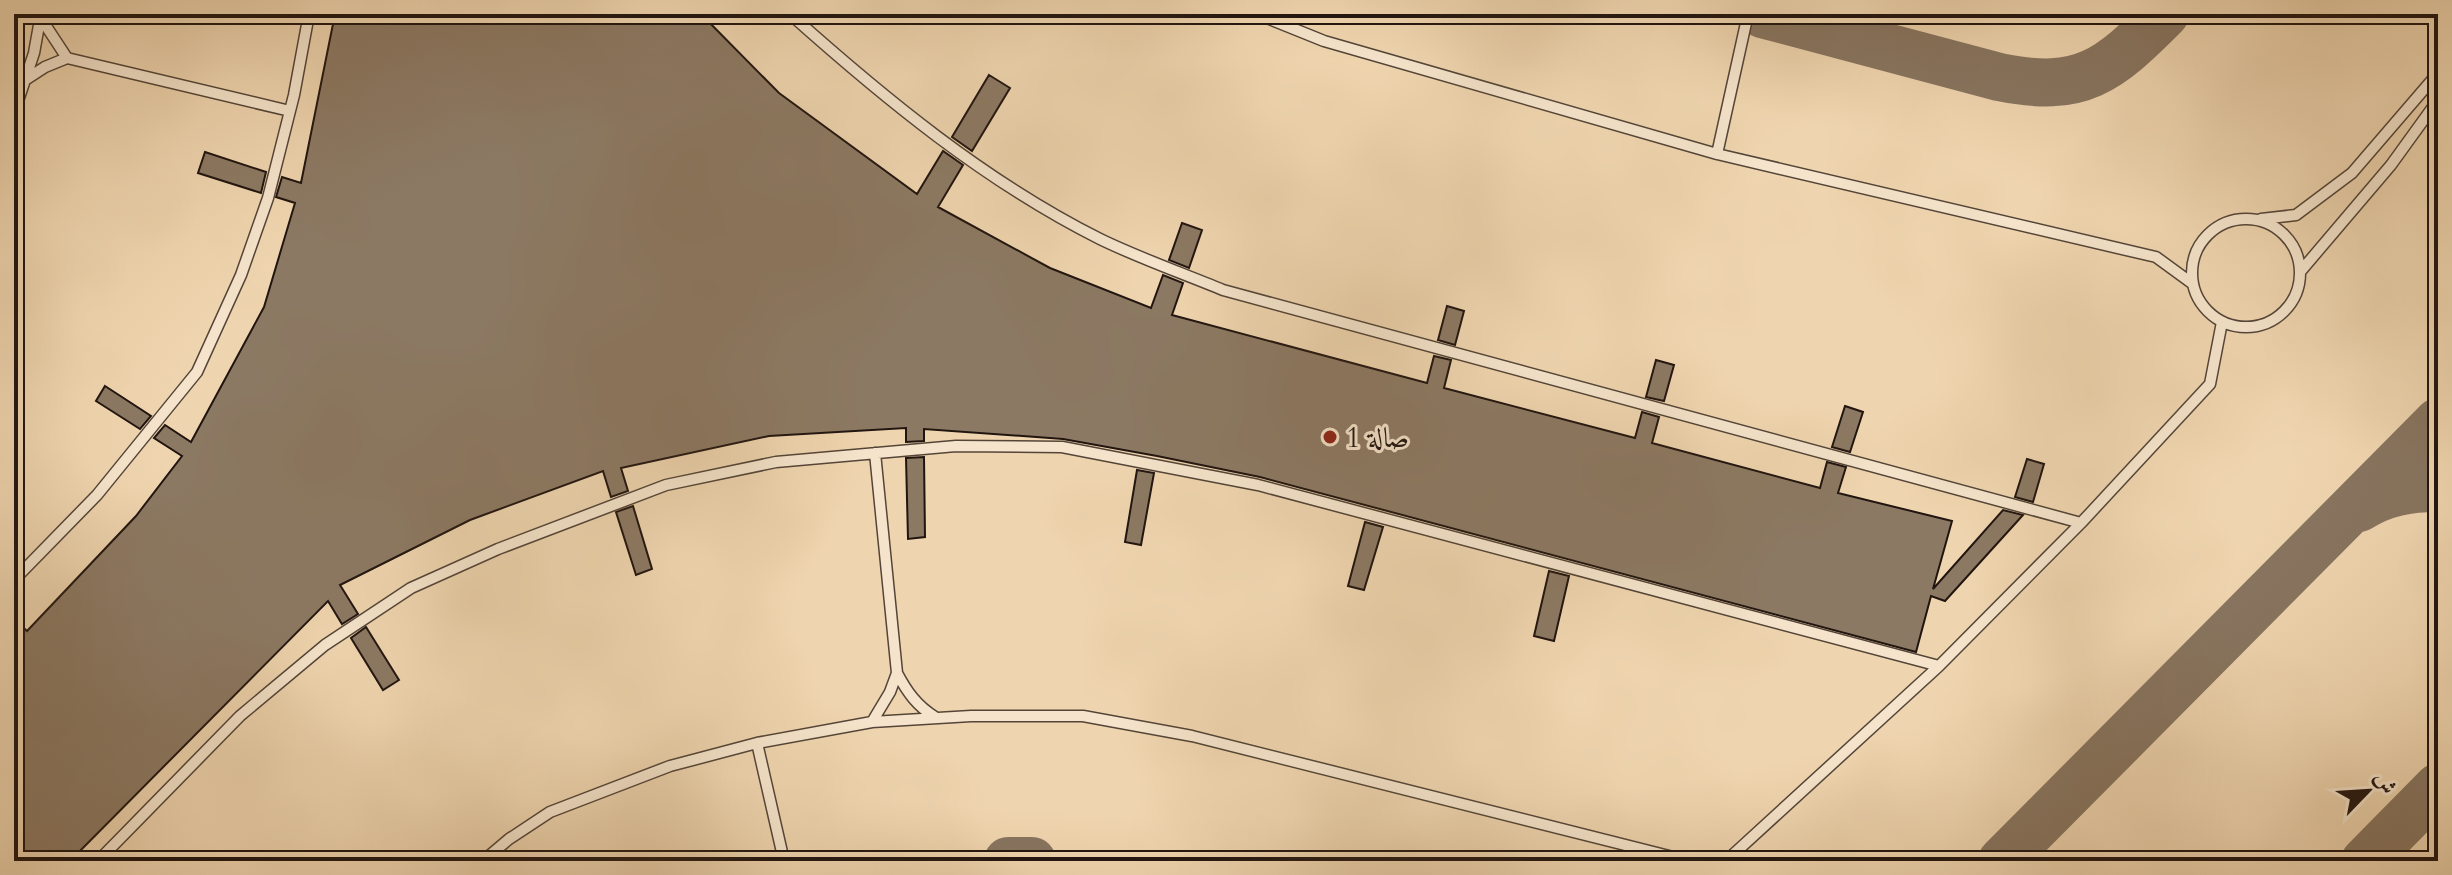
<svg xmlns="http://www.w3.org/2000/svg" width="2452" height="875" viewBox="0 0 2452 875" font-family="Cardo,Amiri,serif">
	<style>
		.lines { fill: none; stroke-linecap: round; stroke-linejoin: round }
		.taxiway { stroke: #887560; stroke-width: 48 }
		.building { fill: #8c7963; stroke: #211510; stroke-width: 2 }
		.lane-casing { stroke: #544538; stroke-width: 13 }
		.lane { stroke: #f5e4cb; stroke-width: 10 }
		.poi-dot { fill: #8f2418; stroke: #f5e4cb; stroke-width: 3 }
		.labels { text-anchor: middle; stroke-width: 6; stroke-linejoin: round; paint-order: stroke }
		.poi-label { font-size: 28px; fill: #211510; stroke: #f5e4cb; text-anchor: start }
	</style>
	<rect width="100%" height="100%" fill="#efd5af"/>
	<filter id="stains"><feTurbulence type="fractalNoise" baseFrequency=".0025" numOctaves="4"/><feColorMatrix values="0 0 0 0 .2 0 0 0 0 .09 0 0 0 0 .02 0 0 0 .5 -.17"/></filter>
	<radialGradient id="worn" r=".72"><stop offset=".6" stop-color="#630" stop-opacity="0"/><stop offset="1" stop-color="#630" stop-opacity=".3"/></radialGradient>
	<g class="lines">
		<path class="taxiway" d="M 1762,14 L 1999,77 C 2082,94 2108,71 2165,14
			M 2359,508 C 2384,492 2409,488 2438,488
			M 1008,861 L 1032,861
			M 2002,861 L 2438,422
			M 2365,861 L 2438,787"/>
	</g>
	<path class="building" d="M 335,14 L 701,14 L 779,93 L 917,194 L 943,151 L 963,165 L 938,207 L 1050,268 L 1151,308 L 1163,275 L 1183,283 L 1172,315 L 1427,383 L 1434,356 L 1451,360 L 1444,388 L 1635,438 L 1642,412 L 1659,417 L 1652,443 L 1820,488 L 1827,462 L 1846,467 L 1838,493 L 1952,521 L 1933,589 L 2003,510 L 2023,515 L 1945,601 L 1931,596 L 1916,652 L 1260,477 L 1157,456 L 1063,439 L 924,429 L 924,441 L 906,442 L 906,428 L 769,436 L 621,468 L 628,491 L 611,497 L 603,471 L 470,520 L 340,585 L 358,614 L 342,624 L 328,601 L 70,861 L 14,861 L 14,619 L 27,631 L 136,516 L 182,456 L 154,438 L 165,425 L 191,442 L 264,307 L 295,203 L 276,197 L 282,177 L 301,183 Z
		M 989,75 L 1010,88 L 972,151 L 952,137 Z
		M 205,152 L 266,172 L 261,193 L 198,173 Z
		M 1182,223 L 1202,230 L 1189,268 L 1169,260 Z
		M 1447,306 L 1464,311 L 1455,345 L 1438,340 Z
		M 1656,360 L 1674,365 L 1664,401 L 1646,397 Z
		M 105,386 L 151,416 L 140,429 L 96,401 Z
		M 1845,406 L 1863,412 L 1850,452 L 1832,447 Z
		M 924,457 L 925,537 L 908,539 L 906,458 Z
		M 2027,459 L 2044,464 L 2033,502 L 2015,497 Z
		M 1137,470 L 1154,473 L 1141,545 L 1125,542 Z
		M 633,506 L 652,569 L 636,575 L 616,512 Z
		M 1365,522 L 1383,527 L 1364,590 L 1348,586 Z
		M 1549,571 L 1569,576 L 1554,641 L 1534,636 Z
		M 366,627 L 399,680 L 383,690 L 351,638 Z"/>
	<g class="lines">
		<g class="lane-casing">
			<path id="lane" d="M 790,14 C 884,98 986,182 1100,239 C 1139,258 1182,273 1223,290 L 2081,523
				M 1257,14 L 1324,41 L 1717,154 L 2156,257 L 2193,284
				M 67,58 L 290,111
				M 25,80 L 45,67 L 67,58 L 46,26 L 42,15
				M 14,113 L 34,53 L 41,14
				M 1717,154 L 1748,14
				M2192 273a54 54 0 1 1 108 0a54 54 0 1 1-108 0Z
				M 2261,219 L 2296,215 L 2352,173 L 2438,73
				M 2300,272 L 2391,165 L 2438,100
				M 875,453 L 897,673
				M 14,580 L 97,495 L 197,372 L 241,275 L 268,198 L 294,95 L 309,14
				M 872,722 L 890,692 L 897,673 C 907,692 917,706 935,717
				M 757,743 L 784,861
				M 98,861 L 240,716 L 325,645 L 411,588 L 498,549 L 666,485 L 776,462 L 956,446 L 1062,447 L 1258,485 L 1939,666
				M 483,861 L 509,839 L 550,812 L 670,766 L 757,743 L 872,722 L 971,716 L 1083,716 L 1192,736 L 1689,861
				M 1726,861 L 1939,666 L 2081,523 L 2210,384 L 2222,322"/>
		</g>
		<use href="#lane" class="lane"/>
	</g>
	<circle class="poi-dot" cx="1330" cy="437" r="8"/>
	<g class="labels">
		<g class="poi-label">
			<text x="1346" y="447">صالة 1</text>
		</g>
	</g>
	<rect width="2452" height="875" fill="none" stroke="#efd5af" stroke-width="48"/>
	<rect x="16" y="16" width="2420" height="843" fill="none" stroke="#211510" stroke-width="4"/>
	<rect x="24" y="24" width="2404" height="827" fill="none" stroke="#211510" stroke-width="2"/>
	<g transform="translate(2368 791) rotate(65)" stroke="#f5e4cb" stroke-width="6" paint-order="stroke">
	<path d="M0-6L14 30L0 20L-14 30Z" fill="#211510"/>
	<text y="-12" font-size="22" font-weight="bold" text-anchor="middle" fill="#211510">ش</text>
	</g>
	<rect width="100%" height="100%" filter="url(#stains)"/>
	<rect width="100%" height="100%" fill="url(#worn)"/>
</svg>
